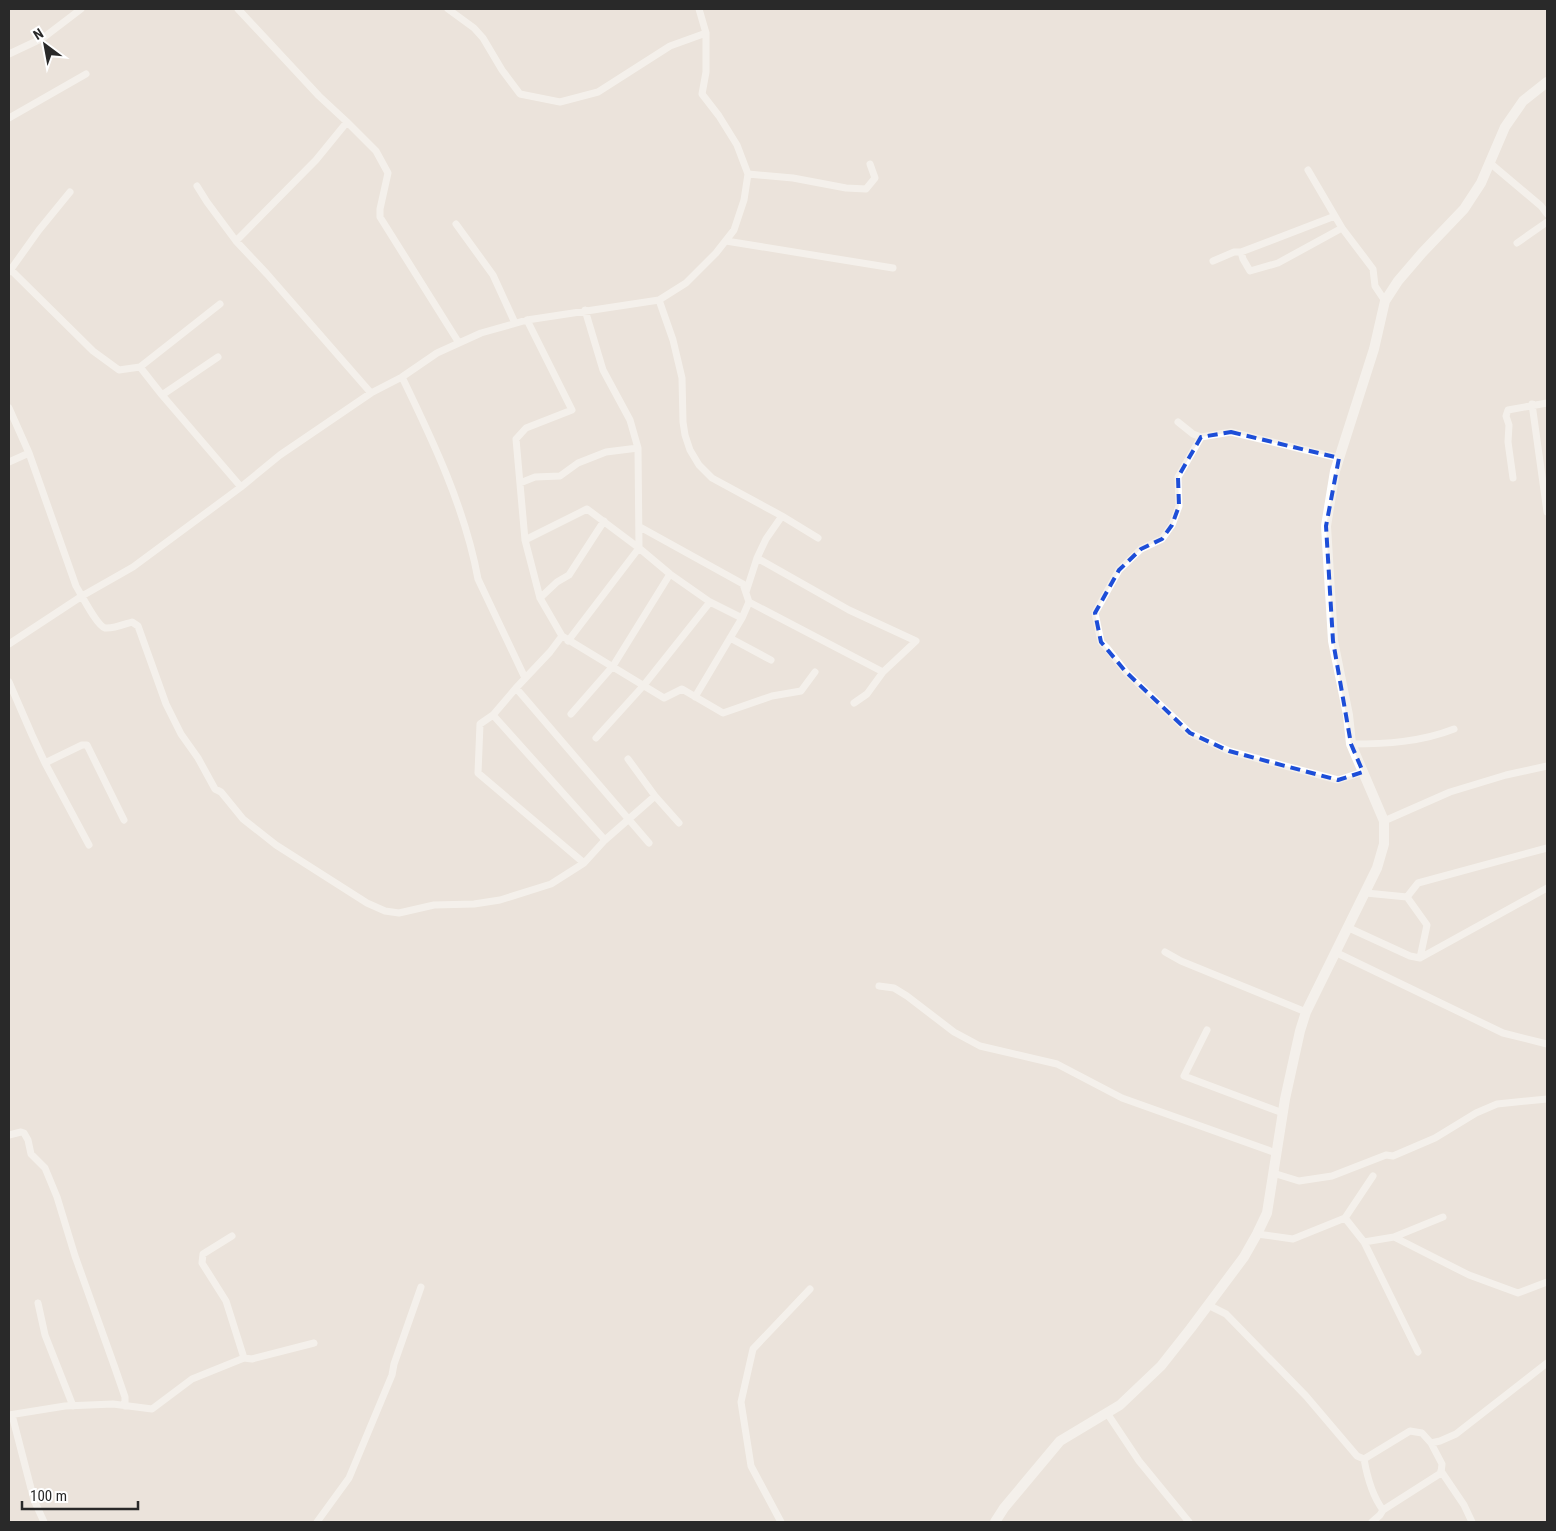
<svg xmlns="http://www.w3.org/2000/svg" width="1556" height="1531" viewBox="0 0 1556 1531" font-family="'Roboto Condensed',sans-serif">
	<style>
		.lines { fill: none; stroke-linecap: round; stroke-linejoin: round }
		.street { stroke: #fff; stroke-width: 7 }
		.secondary { stroke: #fff; stroke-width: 10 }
		.marked { fill: none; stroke: #1d4ed8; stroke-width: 4; stroke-dasharray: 10 6; stroke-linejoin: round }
	</style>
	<rect width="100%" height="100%" fill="#ebe3db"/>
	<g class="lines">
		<path class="street" d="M 238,9 L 319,96 L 347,122 L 376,151 L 388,173 L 380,209 L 380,217 L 459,343
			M 448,9 L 474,28 L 483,38 L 502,70 L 520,94 L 560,102 L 598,92 L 670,46 L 706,33
			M 9,54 L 43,38 L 81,9
			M 9,118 L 86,74
			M 1490,163 L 1541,206 L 1547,214
			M 1308,170 L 1342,228 L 1373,269 L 1375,286 L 1385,301
			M 748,174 L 793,178 L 846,188 L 866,189 L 875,178 L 870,164
			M 197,186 L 207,202 L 236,241 L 267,274 L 371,393
			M 456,224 L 493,275 L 515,323
			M 236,241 L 316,160 L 347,122
			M 726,241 L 893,268
			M 1517,243 L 1547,222
			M 1241,252 L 1243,259 L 1250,271 L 1278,263 L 1342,228
			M 1213,261 L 1234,252 L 1241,252 L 1335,216
			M 11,270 L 93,351 L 119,370 L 140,367 L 220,304
			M 9,272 L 39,230 L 70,192
			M 659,300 L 673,340 L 682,378 L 683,422 L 685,435 L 690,450 L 699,465 L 712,478 L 782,516 L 766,539 L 757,558 L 849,610 L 916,641 L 883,672 L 867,694 L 854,703
			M 527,320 L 572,410 L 526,428 L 516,439 L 525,540 L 540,598 L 562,636 L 664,698 L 682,689 L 723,713 L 772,696 L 801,691 L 815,672
			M 140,367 L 162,395 L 241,487
			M 402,377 C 433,441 465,508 478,579 L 525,678
			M 162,395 L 218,357
			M 1532,404 L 1547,512
			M 9,408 L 29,453 L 76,586 C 81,594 97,626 105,628 C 113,629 125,624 132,622 L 138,626 L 166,704 L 181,734 L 198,758 L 215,789 L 221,792 L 243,819 L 276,845 L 367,903 L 385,911 L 399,913 L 434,905 L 474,904 L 500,900 L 551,884 L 584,863 L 605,840
			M 1178,422 L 1193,434 L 1201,437 L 1231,432 L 1339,458
			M 1201,437 L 1178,477 L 1179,506 L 1172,525 L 1162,539 L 1141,549 L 1119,570 L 1095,613 L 1101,642 L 1107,648 L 1126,672 L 1190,733 L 1229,751 L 1338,780 L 1363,772
			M 9,462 L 29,453
			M 1513,478 L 1508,442 L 1509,425 L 1506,416 L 1508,410 L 1547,403
			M 520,483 L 535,477 L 560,476 L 578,463 L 606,452 L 638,448
			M 782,516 L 818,538
			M 640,527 L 743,584 L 749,602
			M 525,540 L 587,509 L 639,548 L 670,574 L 710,602 L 742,618 L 749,602 L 883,672
			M 746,592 L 757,558
			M 540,598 L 557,582 L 569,575 L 604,521
			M 562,636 L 550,652 L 516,688 L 649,843
			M 730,638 L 771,660
			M 568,641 L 639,548 L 638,448 L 630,420 L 603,370 L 585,310
			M 9,644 L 82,596 L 133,567 L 241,487 L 280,455 L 371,393 L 402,377 L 437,353 L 481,333 L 527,320 L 659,300 L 686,283 L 716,253 L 734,230 L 744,200 L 748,174 L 737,145 L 719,116 L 702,94 L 706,72 L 706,33 L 699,9
			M 9,682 L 32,735 L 45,763 L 82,745 L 87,745 L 124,820
			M 516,688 L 493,715 L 605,840 L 655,796 L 628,759
			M 695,697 L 742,618
			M 571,714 L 613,666 L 670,574
			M 493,715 L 480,724 L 478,773 L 584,863
			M 596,738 L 644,685 L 710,602
			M 1351,744 C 1386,744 1421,742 1454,729
			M 45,763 L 89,845
			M 655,796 L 679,823
			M 1384,821 L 1450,792 L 1506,775 L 1547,766
			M 1366,893 L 1407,897 L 1418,883 L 1547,848
			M 1407,897 L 1427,925 L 1420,958
			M 1349,928 L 1410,956 L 1420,958 L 1547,888
			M 1165,952 L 1181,961 L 1306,1012
			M 1337,953 L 1503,1033 L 1547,1044
			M 879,986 L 894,988 L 907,996 L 954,1032 L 980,1046 L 1057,1064 L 1122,1098 L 1276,1153
			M 1207,1030 L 1184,1076 L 1283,1113
			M 9,1135 L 21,1132 L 24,1133 L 28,1140 L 31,1154 L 45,1168 L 57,1197 L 75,1256 L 115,1368 L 125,1397 L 125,1406
			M 1273,1173 L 1299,1181 L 1332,1176 L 1386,1155 L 1393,1156 L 1435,1138 L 1476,1113 L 1497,1104 L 1547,1099
			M 1345,1218 L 1373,1176
			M 1257,1234 L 1293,1239 L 1345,1218 L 1364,1242 L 1394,1237 L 1469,1275 L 1518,1293 L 1547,1282
			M 232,1236 L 203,1254 L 202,1263 L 226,1301 L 244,1358
			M 1394,1237 L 1443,1217
			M 1364,1242 L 1418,1352
			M 38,1303 L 45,1335 L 73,1406
			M 1208,1305 L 1226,1314 L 1306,1396 L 1357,1456 L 1364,1459 L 1410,1431 L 1422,1433 L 1431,1443 L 1440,1441 L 1456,1434 L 1547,1363
			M 1107,1413 L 1139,1461 L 1189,1522
			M 9,1415 L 65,1406 L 113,1404 L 152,1409 L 192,1379 L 244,1358 L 252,1359 L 314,1343
			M 12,1415 L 34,1500 L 44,1522
			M 1364,1459 C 1367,1476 1373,1497 1383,1510
			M 1441,1471 L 1464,1505 L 1472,1522
			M 317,1522 L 349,1478 L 392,1375 L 394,1364 L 421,1287
			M 781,1522 L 751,1466 L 741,1402 L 753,1349 L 810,1289
			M 1372,1522 L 1380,1515 L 1383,1510 L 1441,1473 L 1442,1464 L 1431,1443"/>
		<path class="secondary" d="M 995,1522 L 1004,1508 L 1060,1441 L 1120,1405 L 1161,1366 L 1191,1328 L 1244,1257 L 1257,1234 L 1267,1213 L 1285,1099 L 1300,1031 L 1306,1012 L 1377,868 L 1384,844 L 1384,821 L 1351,744 L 1348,715 L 1333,641 L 1326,526 L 1335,471 L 1374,349 L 1385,301 L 1398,281 L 1422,253 L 1464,209 L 1481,183 L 1505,127 L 1523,101 L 1547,82"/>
	</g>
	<path d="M0 0H1556V1531H0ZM 1231,432 L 1339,458 L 1326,526 L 1333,641 L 1351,744 L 1363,772 L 1338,780 L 1229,751 L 1190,733 L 1126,672 L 1101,642 L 1095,613 L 1119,570 L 1141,549 L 1162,539 L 1172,525 L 1179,506 L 1178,477 L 1201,437 Z" fill="#ebe3db" fill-opacity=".55" fill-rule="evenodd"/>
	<path class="marked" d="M 1231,432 L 1339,458 L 1326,526 L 1333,641 L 1351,744 L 1363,772 L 1338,780 L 1229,751 L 1190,733 L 1126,672 L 1101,642 L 1095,613 L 1119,570 L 1141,549 L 1162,539 L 1172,525 L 1179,506 L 1178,477 L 1201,437 Z"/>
	<rect width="1556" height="1531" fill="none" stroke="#292929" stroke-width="20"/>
	<g transform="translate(45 45) rotate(328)" stroke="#ffffff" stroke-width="4" paint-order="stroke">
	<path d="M0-4L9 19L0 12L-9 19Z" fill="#292929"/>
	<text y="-8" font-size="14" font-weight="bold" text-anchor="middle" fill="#292929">N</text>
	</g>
	<path d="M22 1501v8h116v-8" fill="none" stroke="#292929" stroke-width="2.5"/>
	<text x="30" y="1501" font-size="15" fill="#292929" stroke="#ffffff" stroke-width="4" paint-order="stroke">100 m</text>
</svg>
